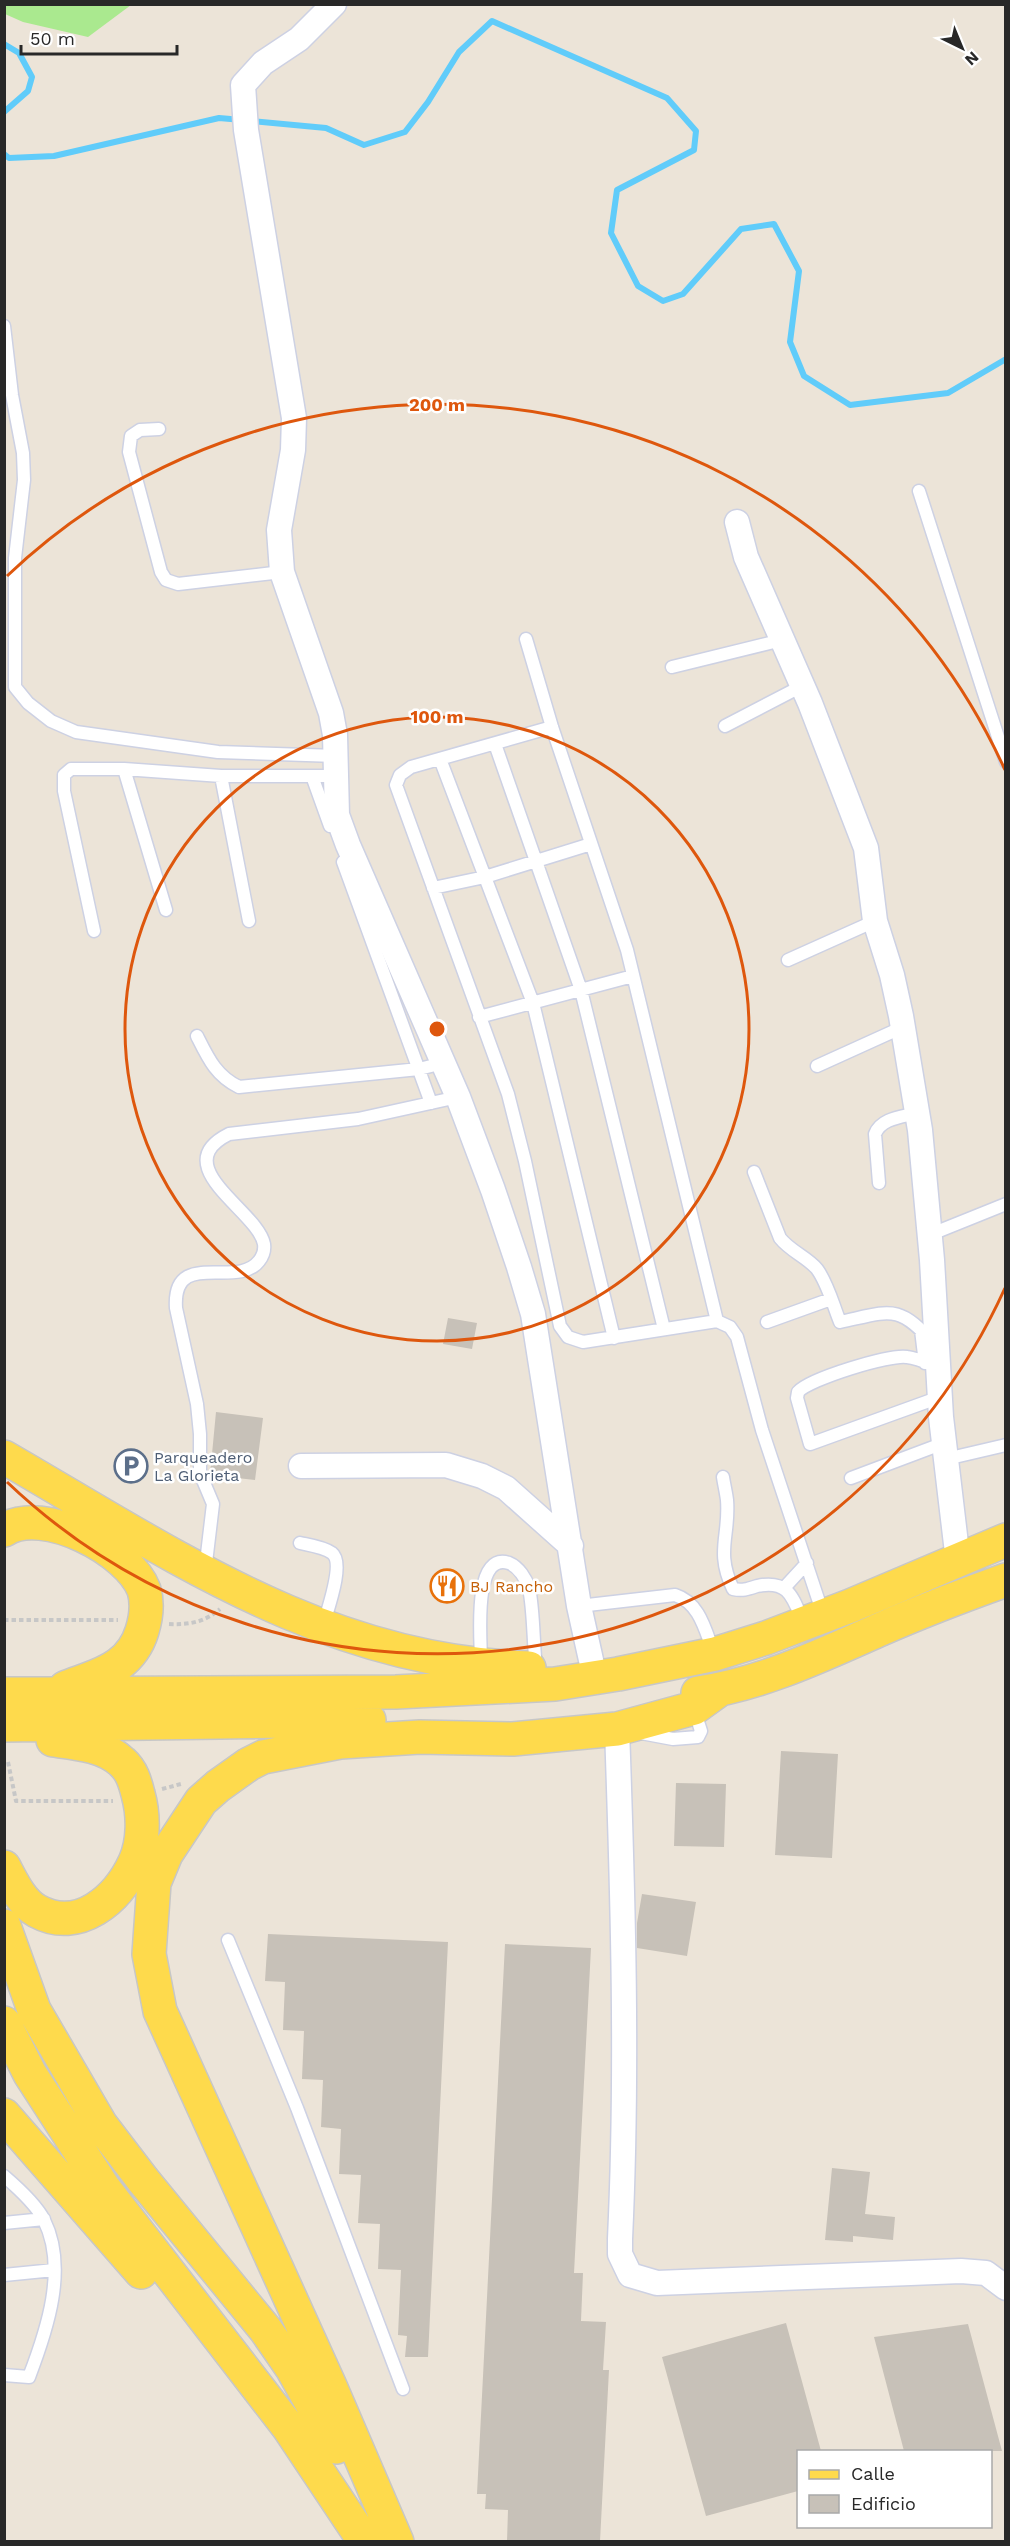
<svg xmlns="http://www.w3.org/2000/svg" width="1010" height="2546" viewBox="0 0 1010 2546" font-family="'Work Sans',sans-serif">
	<style>
		.green { fill: #aae98f }
		.lines { fill: none; stroke-linecap: round; stroke-linejoin: round }
		.stream { stroke: #60ccfa; stroke-width: 6 }
		.building { fill: #c7c1b8 }
		.lane-casing { stroke: #cdd1e3; stroke-width: 15 }
		.street-casing { stroke: #cdd1e3; stroke-width: 27 }
		.primary-casing { stroke: #c7c7c7; stroke-width: 36 }
		.path { stroke: #c7c7c7; stroke-width: 4; stroke-dasharray: 4.5 3; stroke-linecap: butt }
		.lane { stroke: #fff; stroke-width: 12 }
		.street { stroke: #fff; stroke-width: 24 }
		.primary { stroke: #feda4c; stroke-width: 33 }
		.ring { fill: none; stroke: #de570d; stroke-width: 3 }
		.labels { text-anchor: middle; stroke-width: 5; stroke-linejoin: round; paint-order: stroke }
		.service-label { font-size: 16px; fill: #4e5e75; stroke: #fff; text-anchor: start }
		.food-label { font-size: 16px; fill: #c56008; stroke: #fff; text-anchor: start }
		.centre { fill: #de570d; stroke: #fff; stroke-width: 3 }
		.ring-label { font-size: 18px; text-anchor: middle; font-weight: bold; fill: #de570d; stroke: #fff; stroke-width: 5; stroke-linejoin: round; paint-order: stroke }
	</style>
	<rect width="100%" height="100%" fill="#ece4d8"/>
	<path class="green" d="M 4,5 L 5,4 L 131,5 L 88,37 L 23,22 L 5,14 Z"/>
	<g class="lines">
		<path class="stream" d="M 4,44 L 19,53 L 32,77 L 28,91 L 4,112
			M 252,121 L 326,128 L 364,145 L 405,132 L 428,102 L 459,52 L 492,21 L 667,98 L 696,131 L 694,150 L 617,190 L 611,233 L 638,286 L 663,301 L 683,294 L 741,229 L 774,224 L 799,271 L 790,342 L 804,376 L 850,405 L 948,393 L 1006,359
			M 4,154 L 9,158 L 54,156 L 219,118 L 242,120"/>
	</g>
	<path class="building" d="M 448,1318 L 477,1323 L 472,1349 L 443,1344 Z
		M 216,1412 L 263,1418 L 255,1480 L 210,1475 Z
		M 781,1751 L 838,1754 L 832,1858 L 775,1855 Z
		M 676,1783 L 726,1784 L 724,1847 L 674,1846 Z
		M 642,1894 L 696,1902 L 687,1956 L 637,1948 L 637,1923 Z
		M 268,1934 L 448,1942 L 428,2357 L 405,2357 L 407,2336 L 398,2335 L 401,2270 L 378,2269 L 380,2224 L 358,2223 L 361,2175 L 339,2174 L 341,2129 L 321,2127 L 323,2080 L 302,2079 L 304,2031 L 283,2030 L 285,1982 L 265,1981 Z
		M 505,1944 L 591,1948 L 574,2273 L 583,2273 L 581,2321 L 606,2322 L 603,2370 L 609,2370 L 600,2541 L 507,2541 L 508,2510 L 485,2509 L 486,2494 L 477,2494 Z
		M 832,2168 L 870,2172 L 865,2214 L 895,2217 L 893,2240 L 853,2236 L 853,2242 L 825,2240 Z
		M 786,2323 L 821,2451 L 798,2451 L 798,2491 L 706,2516 L 662,2357 Z
		M 968,2324 L 1002,2451 L 904,2451 L 874,2337 Z"/>
	<g class="lines">
		<g class="lane-casing">
			<path id="lane" d="M 4,326 L 12,395 L 23,453 L 24,480 L 15,558 L 15,687 L 28,703 L 51,721 L 76,732 L 218,752 L 336,756
				M 159,429 L 140,430 L 131,436 L 129,452 L 161,572 L 166,580 L 178,584 L 282,572
				M 919,491 L 1006,762
				M 526,639 L 552,727 L 627,950 L 717,1321
				M 672,667 L 782,640
				M 725,726 L 802,686
				M 552,727 L 411,767 L 400,775 L 396,785 L 508,1094 L 525,1161 L 560,1326 L 568,1337 L 583,1342 L 717,1321 L 730,1327 L 737,1337 L 762,1430 L 823,1614
				M 495,744 L 581,990 L 664,1329
				M 440,759 L 533,1003 L 614,1338
				M 124,769 L 166,910
				M 221,776 L 249,921
				M 312,776 L 330,826
				M 343,862 L 431,1103
				M 433,888 L 485,877 L 591,844
				M 94,931 L 64,791 L 64,775 L 71,769 L 124,769 L 221,776 L 336,776
				M 788,960 L 875,921
				M 479,1017 L 633,976
				M 197,1036 C 208,1058 216,1076 239,1087 L 419,1069 L 443,1063
				M 817,1066 L 903,1027
				M 754,1172 L 780,1238 C 790,1251 807,1257 817,1269 C 828,1284 833,1305 840,1322 C 891,1311 898,1303 935,1345
				M 879,1183 L 875,1134 C 881,1118 902,1117 917,1113
				M 929,1235 L 1006,1204
				M 767,1322 L 831,1299
				M 921,1330 L 925,1363
				M 938,1367 C 928,1363 917,1358 907,1357 C 890,1354 809,1379 798,1392 L 797,1398 L 810,1444 L 940,1397
				M 946,1459 L 1006,1445
				M 723,1477 C 724,1484 726,1492 727,1500 C 730,1536 715,1551 733,1589 C 743,1591 748,1589 757,1586 C 790,1579 793,1599 804,1624
				M 851,1478 L 944,1443
				M 300,1543 C 309,1545 324,1547 332,1553 C 345,1563 327,1611 323,1626
				M 205,1571 L 213,1504 L 200,1473 L 200,1434 L 197,1404 L 176,1308 C 172,1247 237,1290 259,1261 C 263,1256 265,1251 264,1244 C 258,1211 165,1166 229,1134 L 358,1119 L 458,1097
				M 784,1588 L 807,1563
				M 579,1606 L 675,1595 C 700,1603 705,1630 714,1653
				M 481,1661 C 481,1640 472,1551 509,1563 C 519,1567 526,1579 529,1588 C 534,1613 533,1642 536,1667
				M 641,1733 L 673,1739 L 698,1737 L 701,1731 L 694,1709
				M 228,1940 L 297,2108 L 403,2389
				M 4,2176 C 18,2188 36,2204 44,2220 C 68,2268 47,2330 29,2377 L 4,2375
				M 4,2223 L 44,2219
				M 4,2275 L 54,2270"/>
		</g>
		<g class="street-casing">
			<path id="street" d="M 334,4 L 299,39 L 263,63 L 243,85 L 246,130 L 294,418 L 293,450 L 279,530 L 282,572 L 331,713 L 335,735 L 337,815 L 348,845 L 458,1097 L 493,1190 L 519,1267 L 533,1314 L 579,1606 L 593,1669
				M 737,522 L 746,557 L 810,703 L 866,848 L 875,921 L 892,975 L 901,1016 L 920,1130 L 932,1260 L 941,1417 L 958,1561
				M 301,1466 L 446,1465 L 482,1476 L 506,1488 L 571,1546
				M 617,1729 C 623,1899 628,2069 620,2239 L 620,2254 L 630,2275 L 657,2283 L 961,2271 L 986,2273 L 1006,2288"/>
		</g>
		<g class="primary-casing">
			<path id="primary" d="M 4,1457 C 172,1554 328,1663 529,1668
				M 4,1530 C 43,1505 129,1550 144,1590 C 148,1604 146,1618 142,1631 C 138,1644 131,1655 119,1664 C 105,1675 82,1681 65,1688
				M 698,1693 C 762,1684 822,1655 881,1629 C 922,1611 964,1595 1006,1580
				M 4,1694 L 396,1692 L 555,1684 L 618,1674 L 715,1654 L 766,1638 L 850,1606 L 1006,1540
				M 4,1725 L 369,1720
				M 4,1867 C 12,1882 21,1902 37,1911 C 79,1934 118,1899 135,1862 C 144,1842 144,1815 138,1794 C 135,1782 132,1771 122,1762 C 104,1745 76,1743 53,1740
				M 4,1926 L 34,2010 L 101,2125 L 143,2180 L 265,2329 L 292,2368 L 336,2447
				M 4,2023 L 30,2074 L 103,2187 L 289,2428 L 365,2542
				M 4,2115 L 141,2272
				M 397,2542 L 330,2386 L 160,2011 L 149,1954 L 154,1883 L 166,1854 L 201,1801 L 218,1786 L 249,1764 L 263,1757 L 340,1742 L 420,1737 L 513,1739 L 617,1729 L 694,1708 L 719,1690"/>
		</g>
		<path class="path" d="M 4,1620 L 118,1620
			M 169,1624 C 189,1625 205,1622 220,1609
			M 8,1762 L 16,1801 L 113,1801
			M 162,1789 L 181,1784"/>
		<use href="#lane" class="lane"/>
		<use href="#street" class="street"/>
		<use href="#primary" class="primary"/>
	</g>
	<g class="ring">
		<circle cx="437" cy="1029" r="312"/>
		<path d="M1005 1288A624 624 0 0 1 7 1482M7 576A624 624 0 0 1 1005 770"/>
	</g>
	<defs>
		<g id="parking-ring" transform="scale(1.725)"><circle r="9.5" fill="#fff" stroke="#5c6f8a" stroke-width="1.5"/><path d="M-3.5-5.5H1a3.5 3.5 0 0 1 0 7H-1V5.5H-3.5ZM-1-3.4V-.6H.8a1.4 1.4 0 0 0 0-2.8Z" fill="#5c6f8a"/></g>
		<g id="restaurant-ring" transform="scale(1.725)"><circle r="9.5" fill="#fff" stroke="#e8710a" stroke-width="1.5"/><path d="M-5-6h1v4h1v-4h1v4h1v-4h1v5L-1.5 .5V6h-2V.5L-5-1ZM5-6V6H3V1.5H1.5Q1.5-4 5-6Z" fill="#e8710a"/></g>
	</defs>
	<g fill-rule="evenodd">
		<use href="#parking-ring" x="131" y="1466"/>
		<use href="#restaurant-ring" x="447" y="1586"/>
	</g>
	<g class="labels">
		<g class="service-label">
			<text x="154" y="1463">Parqueadero<tspan x="154" dy="18">La Glorieta</tspan></text>
		</g>
		<g class="food-label">
			<text x="470" y="1592">BJ Rancho</text>
		</g>
	</g>
	<circle cx="437" cy="1029" r="9" class="centre"/>
	<g class="ring-label">
		<text x="437" y="411">200 m</text>
		<text x="437" y="723">100 m</text>
	</g>
	<rect width="1010" height="2546" fill="none" stroke="#282828" stroke-width="12"/>
	<rect x="797" y="2450" width="195" height="78" fill="#ffffff" stroke="#a9a9a9" stroke-width="1.5"/>
	<rect x="809" y="2470" width="30" height="9" fill="#feda4c" stroke="#a9a9a9" stroke-width="1.5"/>
	<text x="851" y="2480" font-size="18" fill="#282828">Calle</text>
	<rect x="809" y="2495" width="30" height="18" fill="#c7c1b8" stroke="#a9a9a9" stroke-width="1.5"/>
	<text x="851" y="2510" font-size="18" fill="#282828">Edificio</text>
	<g transform="translate(962 48) rotate(137)" stroke="#ffffff" stroke-width="4.5" paint-order="stroke">
	<path d="M0-4.5L10 22L0 15L-10 22Z" fill="#282828"/>
	<text y="-9" font-size="16" font-weight="bold" text-anchor="middle" fill="#282828">N</text>
	</g>
	<path d="M21 45v9h156v-9" fill="none" stroke="#282828" stroke-width="3"/>
	<text x="30" y="45" font-size="18" fill="#282828" stroke="#ffffff" stroke-width="4.5" paint-order="stroke">50 m</text>
</svg>
